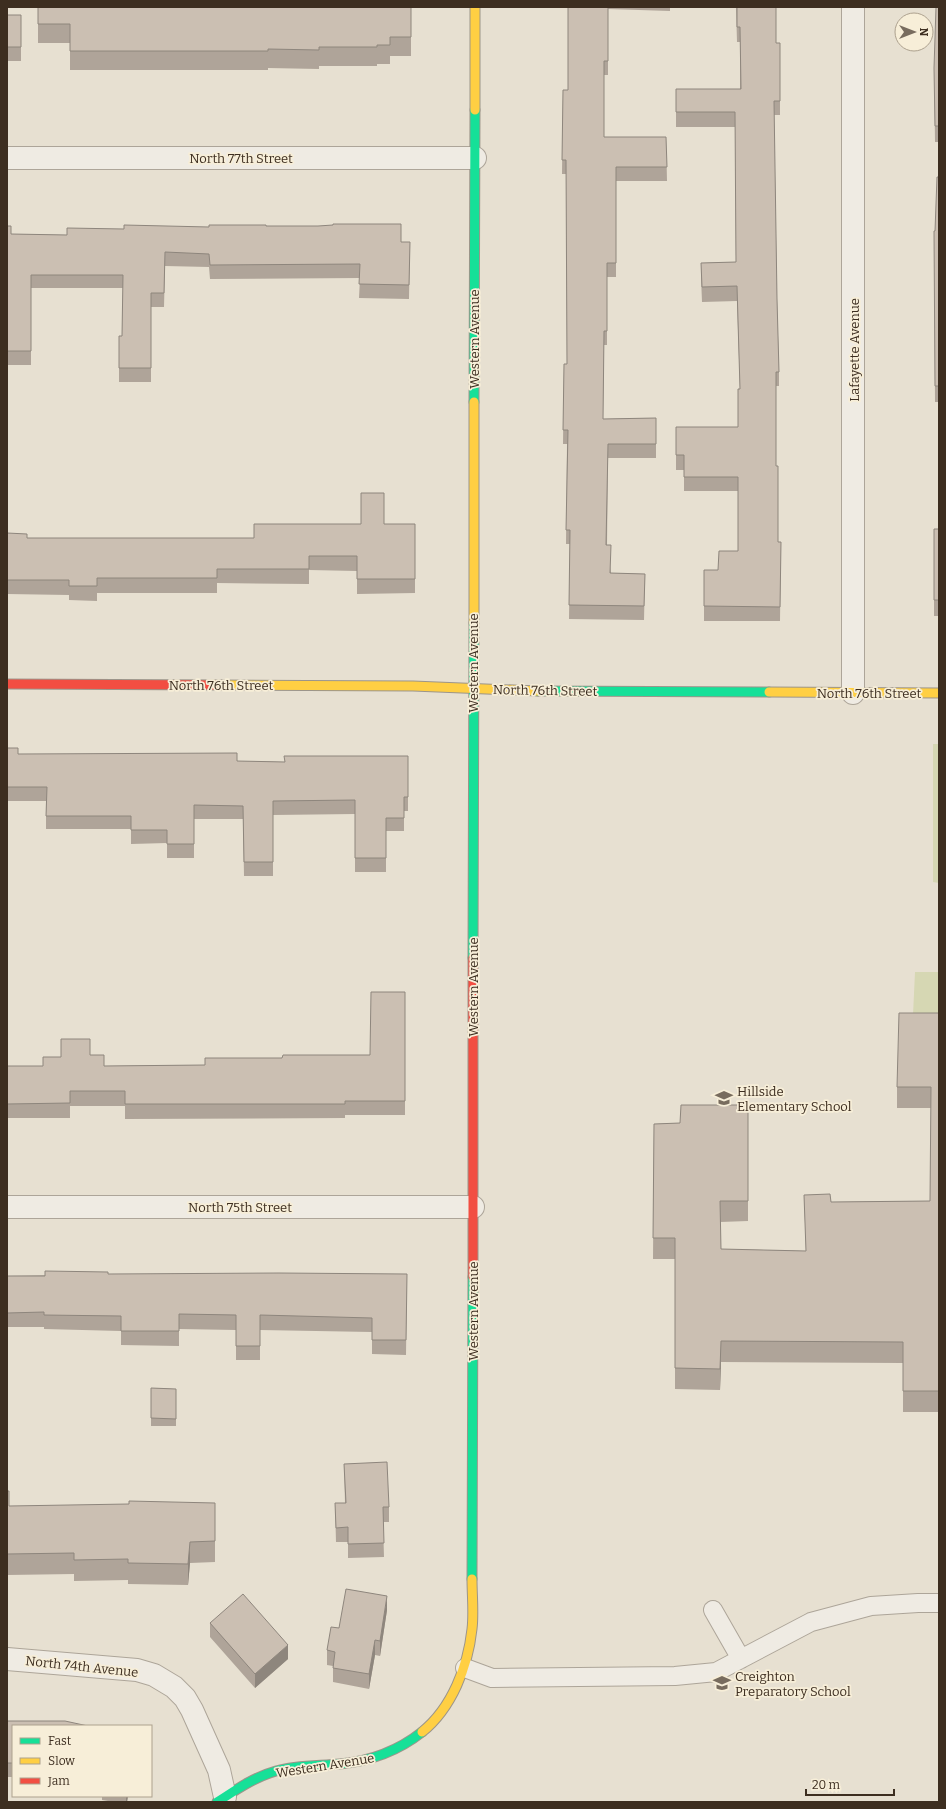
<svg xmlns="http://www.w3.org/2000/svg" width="946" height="1809" viewBox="0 0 946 1809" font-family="Bitter,serif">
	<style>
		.green { fill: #d6d7b3 }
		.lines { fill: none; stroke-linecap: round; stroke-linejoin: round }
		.lane-casing { stroke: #ada599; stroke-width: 20 }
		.street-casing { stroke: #ada599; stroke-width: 24 }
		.fast-casing { stroke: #9c958a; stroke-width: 11 }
		.slow-casing { stroke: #9c958a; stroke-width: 11 }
		.jam-casing { stroke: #9c958a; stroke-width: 11 }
		.lane { stroke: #efebe3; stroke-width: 18 }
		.street { stroke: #efebe3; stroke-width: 22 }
		.fast { stroke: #16e098; stroke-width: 9 }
		.slow { stroke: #ffcf43; stroke-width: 9 }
		.jam { stroke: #f24e42; stroke-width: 9 }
		.wall { fill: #afa499 }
		.shaded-wall { fill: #8e867d }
		.building { fill: #cbbfb2; stroke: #8e867d }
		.labels { text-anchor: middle; stroke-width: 3.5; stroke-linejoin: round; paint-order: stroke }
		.street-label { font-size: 13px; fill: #3d2e20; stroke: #f7eed8 }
		.poi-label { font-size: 13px; fill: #3d2e20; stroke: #f7eed8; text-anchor: start }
	</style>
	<rect width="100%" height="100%" fill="#e7e0d1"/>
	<path class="green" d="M 933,744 L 939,744 L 939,883 L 933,882 Z
		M 915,972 L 939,972 L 939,1034 L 913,1015 Z"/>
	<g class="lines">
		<g class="lane-casing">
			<path id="lane" d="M 713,1610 L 741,1659
				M 465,1668 L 492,1678 L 675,1676 L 716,1672 L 811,1622 L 871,1606 L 918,1603 L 939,1603"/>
		</g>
		<g class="street-casing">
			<path id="street" d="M 7,158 L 475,158
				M 853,693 L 853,7
				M 7,1207 L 473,1207
				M 7,1659 L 137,1670 L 154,1675 L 174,1687 L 185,1698 L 192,1710 L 219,1770 L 225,1797"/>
		</g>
		<g class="fast-casing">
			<path id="fast" d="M 474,402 L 475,110
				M 538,691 L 769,692
				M 473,958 L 474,623
				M 472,1579 L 473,1277
				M 217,1802 C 236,1790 254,1777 276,1771 C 297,1765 319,1766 340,1764 C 371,1761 398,1751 422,1732"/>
		</g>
		<g class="slow-casing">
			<path id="slow" d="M 475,110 L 475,7
				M 474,623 L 474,402
				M 221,685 L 413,686 L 538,691
				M 769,692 L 939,693
				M 422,1732 C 452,1708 468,1666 472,1629 C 474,1613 472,1596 472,1579"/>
		</g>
		<g class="jam-casing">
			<path id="jam" d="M 7,684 L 221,685
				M 473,1277 L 473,958"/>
		</g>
		<use href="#lane" class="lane"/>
		<use href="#street" class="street"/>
		<use href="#fast" class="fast"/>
		<use href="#slow" class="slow"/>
		<use href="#jam" class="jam"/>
	</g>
	<path class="wall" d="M 38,7 L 411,7 L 411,56 L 390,56 L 390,64 L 377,64 L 377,66 L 319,66 L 319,69 L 268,68 L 268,70 L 70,70 L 70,43 L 38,43 Z
		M 568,7 L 670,7 L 670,11 L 608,9 L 608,75 L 604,75 L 604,137 L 666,137 L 667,181 L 616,181 L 616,277 L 607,277 L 607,345 L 604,345 L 603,419 L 656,418 L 656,458 L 608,458 L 607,545 L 611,573 L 645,574 L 644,620 L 569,619 L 570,544 L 566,544 L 567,444 L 563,444 L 564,364 L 567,364 L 566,174 L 562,174 L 563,90 L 568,90 Z
		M 736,7 L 776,43 L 780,43 L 780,115 L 774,115 L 777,299 L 779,372 L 779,386 L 776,386 L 776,466 L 778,542 L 781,542 L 780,621 L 704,621 L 704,570 L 718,570 L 738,551 L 738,491 L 684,491 L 684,470 L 676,470 L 676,427 L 738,427 L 740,389 L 737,301 L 702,302 L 701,277 L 701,263 L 736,262 L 735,127 L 676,127 L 676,89 L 740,89 L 740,42 L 737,42 Z
		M 939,7 L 939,142 L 935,142 L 934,68 Z
		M 7,15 L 21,15 L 21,61 L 7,61 Z
		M 939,177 L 939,402 L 935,402 L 934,231 L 935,231 Z
		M 7,226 L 11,234 L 67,235 L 124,229 L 266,226 L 401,242 L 410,242 L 409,299 L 359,298 L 360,278 L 210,279 L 209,267 L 165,266 L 164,307 L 151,307 L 151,382 L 119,382 L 119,336 L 122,336 L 123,288 L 31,288 L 31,365 L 7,365 Z
		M 361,524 L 415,524 L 415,593 L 357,594 L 357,571 L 309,570 L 309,584 L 217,583 L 217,593 L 97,593 L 97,601 L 69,600 L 69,595 L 7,594 L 7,533 L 27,538 L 254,538 Z
		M 934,529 L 939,529 L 939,616 L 934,616 Z
		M 7,748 L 18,754 L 237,761 L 284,762 L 408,756 L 408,811 L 404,811 L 404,831 L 386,831 L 386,872 L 355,872 L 355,814 L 273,815 L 273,876 L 244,876 L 243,819 L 194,819 L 194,858 L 167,858 L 167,843 L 131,844 L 131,829 L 46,829 L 46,801 L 7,801 Z
		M 405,992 L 405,1115 L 345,1115 L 345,1118 L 125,1119 L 125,1106 L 70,1106 L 70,1118 L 7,1118 L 7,1066 L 43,1066 L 61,1057 L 90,1055 L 104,1066 L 205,1065 L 282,1058 L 370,1055 Z
		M 939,1013 L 939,1412 L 903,1412 L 903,1363 L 721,1362 L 720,1390 L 675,1389 L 675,1259 L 653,1259 L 654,1124 L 680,1123 L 748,1105 L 748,1221 L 720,1222 L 721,1249 L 806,1251 L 804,1195 L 831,1202 L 930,1201 L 931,1108 L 897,1108 L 897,1087 Z
		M 108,1274 L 407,1274 L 406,1355 L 372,1354 L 372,1332 L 260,1330 L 260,1360 L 236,1360 L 236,1330 L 179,1329 L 179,1346 L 121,1345 L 121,1331 L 44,1329 L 44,1327 L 7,1327 L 7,1276 Z
		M 151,1388 L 176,1389 L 176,1426 L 151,1426 Z
		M 344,1464 L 389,1507 L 389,1522 L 383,1522 L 384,1557 L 348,1558 L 348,1542 L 336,1542 L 335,1503 L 345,1503 Z
		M 7,1491 L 9,1506 L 215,1524 L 215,1562 L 190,1563 L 188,1585 L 128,1584 L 128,1580 L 74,1581 L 74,1574 L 7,1575 Z
		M 387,1610 L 380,1656 L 375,1655 L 369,1689 L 333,1682 L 333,1666 L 327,1665 L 327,1650 L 339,1628 Z
		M 210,1623 L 288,1659 L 255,1688 L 210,1637 Z
		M 7,1721 L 13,1726 L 13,1777 L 7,1777 Z
		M 102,1796 L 128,1796 L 127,1802 L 114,1802 L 102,1800 Z"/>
	<path class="shaded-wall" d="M 721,1341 L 721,1362 L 720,1390 L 720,1369 Z
		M 190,1542 L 190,1563 L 188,1585 L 188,1564 Z
		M 387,1596 L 387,1610 L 380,1656 L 380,1641 Z
		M 375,1640 L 375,1655 L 369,1689 L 369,1674 Z
		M 288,1645 L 288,1659 L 255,1688 L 255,1674 Z
		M 126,1796 L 128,1796 L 127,1802 L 126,1802 Z"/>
	<path class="building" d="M 38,7 L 411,7 L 411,37 L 390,37 L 390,45 L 377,45 L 377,47 L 319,47 L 319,50 L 268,49 L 268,51 L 70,51 L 70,24 L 38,24 Z
		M 568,7 L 608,7 L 608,61 L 604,61 L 604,137 L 666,137 L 667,167 L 616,167 L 616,263 L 607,263 L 607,331 L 604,331 L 603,419 L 656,418 L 656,444 L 608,444 L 606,545 L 611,545 L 610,573 L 645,574 L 644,606 L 569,605 L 570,530 L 566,530 L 568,430 L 563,430 L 564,364 L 567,364 L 566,160 L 562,160 L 563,90 L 568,90 Z
		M 737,7 L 776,7 L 776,43 L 780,43 L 780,101 L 774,101 L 777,299 L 779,372 L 776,372 L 776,466 L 778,466 L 778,542 L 781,542 L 780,607 L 704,606 L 704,570 L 718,570 L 719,551 L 738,551 L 738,477 L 684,477 L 684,455 L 676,455 L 676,427 L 738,427 L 738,389 L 740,389 L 737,286 L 702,287 L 701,263 L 736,262 L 735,112 L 676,112 L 676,89 L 741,89 L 740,27 L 737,27 Z
		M 936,7 L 939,7 L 939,126 L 935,126 L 934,68 Z
		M 7,15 L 21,15 L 21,47 L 7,47 Z
		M 937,177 L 939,177 L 939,386 L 935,386 L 934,231 L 935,231 Z
		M 333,224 L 401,224 L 401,242 L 410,242 L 409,285 L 359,284 L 360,264 L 210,265 L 209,254 L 165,252 L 164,293 L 151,293 L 151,368 L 119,368 L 119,336 L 122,336 L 123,275 L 31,275 L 31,351 L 7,351 L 7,226 L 11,226 L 11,234 L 67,235 L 67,228 L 124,229 L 124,225 L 209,227 L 209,225 L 266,225 L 266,226 L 318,226 L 333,225 Z
		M 361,493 L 384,493 L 384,524 L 415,524 L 415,579 L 357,579 L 357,556 L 309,556 L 309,569 L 217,569 L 217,578 L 97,578 L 97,586 L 69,586 L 69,580 L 7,580 L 7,533 L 27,534 L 27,538 L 254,538 L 254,524 L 361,524 Z
		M 934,529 L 939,529 L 939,600 L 934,600 Z
		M 7,748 L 18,748 L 18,754 L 237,753 L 237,761 L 285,762 L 284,756 L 408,756 L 408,797 L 404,797 L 404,818 L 386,818 L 386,858 L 355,858 L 355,800 L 273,801 L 273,862 L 244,862 L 243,806 L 194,805 L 194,844 L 167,844 L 167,830 L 131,830 L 131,816 L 46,816 L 47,787 L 7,787 Z
		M 371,992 L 405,992 L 405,1101 L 345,1101 L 345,1104 L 125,1104 L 125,1091 L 70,1091 L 70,1103 L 7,1104 L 7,1066 L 43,1066 L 43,1057 L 61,1057 L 61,1039 L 90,1039 L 90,1055 L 104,1055 L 104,1066 L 205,1065 L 205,1058 L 282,1058 L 283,1055 L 370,1055 Z
		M 899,1013 L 939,1013 L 939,1391 L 903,1391 L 903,1342 L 721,1341 L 720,1369 L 675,1368 L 675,1238 L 653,1238 L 654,1124 L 680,1123 L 681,1105 L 748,1105 L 748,1201 L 720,1201 L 721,1249 L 806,1251 L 804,1195 L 830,1194 L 831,1202 L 930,1201 L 931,1087 L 897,1087 Z
		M 45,1271 L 108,1272 L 108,1274 L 279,1273 L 407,1274 L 406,1340 L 372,1340 L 372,1318 L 260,1315 L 260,1346 L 236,1346 L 236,1315 L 179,1314 L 179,1331 L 121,1331 L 121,1316 L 44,1315 L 44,1312 L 7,1313 L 7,1276 L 45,1276 Z
		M 151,1388 L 176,1389 L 176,1419 L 151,1418 Z
		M 387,1462 L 389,1507 L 383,1507 L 384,1543 L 348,1544 L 348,1527 L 336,1528 L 335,1503 L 346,1503 L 344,1464 Z
		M 7,1491 L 9,1491 L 9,1506 L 129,1504 L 129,1501 L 215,1503 L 215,1541 L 190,1542 L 188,1564 L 128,1563 L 128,1559 L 74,1560 L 74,1553 L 7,1554 Z
		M 346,1589 L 387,1596 L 380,1641 L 375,1640 L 369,1674 L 333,1668 L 335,1652 L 327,1650 L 331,1627 L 339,1628 Z
		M 243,1594 L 288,1645 L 255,1674 L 210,1623 Z
		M 7,1721 L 65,1721 L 88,1726 L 13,1726 L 13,1763 L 7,1763 Z"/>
	<defs>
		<g id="school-bare" transform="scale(1.38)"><path d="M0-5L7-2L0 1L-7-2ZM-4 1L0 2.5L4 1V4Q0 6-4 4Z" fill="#786c5e" stroke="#f7eed8" stroke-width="2.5" paint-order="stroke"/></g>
	</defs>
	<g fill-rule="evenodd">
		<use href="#school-bare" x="724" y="1098"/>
		<use href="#school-bare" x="722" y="1683"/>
	</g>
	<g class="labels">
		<g class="street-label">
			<text x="241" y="163">North 77th Street</text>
			<text transform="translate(474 339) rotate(-90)" y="5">Western Avenue</text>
			<text transform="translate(854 350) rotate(-90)" y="5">Lafayette Avenue</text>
			<text transform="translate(473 663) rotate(-90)" y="5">Western Avenue</text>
			<text x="221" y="690">North 76th Street</text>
			<text transform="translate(545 690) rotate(1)" y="5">North 76th Street</text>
			<text x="869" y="698">North 76th Street</text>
			<text transform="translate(473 987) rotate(-90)" y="5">Western Avenue</text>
			<text x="240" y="1212">North 75th Street</text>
			<text transform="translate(473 1311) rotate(-90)" y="5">Western Avenue</text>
			<text transform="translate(82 1666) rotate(6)" y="5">North 74th Avenue</text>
			<text transform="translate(325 1765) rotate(-9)" y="5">Western Avenue</text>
		</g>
		<g class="poi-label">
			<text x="737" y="1096">Hillside<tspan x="737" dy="15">Elementary School</tspan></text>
			<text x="735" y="1681">Creighton<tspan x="735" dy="15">Preparatory School</tspan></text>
		</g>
	</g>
	<rect width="946" height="1809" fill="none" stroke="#3d2e20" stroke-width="16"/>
	<rect x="12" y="1725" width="140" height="72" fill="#f7eed8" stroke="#ada18e"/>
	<rect x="20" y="1738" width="20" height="6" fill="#16e098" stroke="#ada18e"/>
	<text x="48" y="1745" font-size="12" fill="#3d2e20">Fast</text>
	<rect x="20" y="1758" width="20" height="6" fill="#ffcf43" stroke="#ada18e"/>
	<text x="48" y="1765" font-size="12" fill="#3d2e20">Slow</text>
	<rect x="20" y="1778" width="20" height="6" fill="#f24e42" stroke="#ada18e"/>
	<text x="48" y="1785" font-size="12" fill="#3d2e20">Jam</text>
	<g transform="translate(914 32) rotate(90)"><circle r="19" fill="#f7eed8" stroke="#ada18e"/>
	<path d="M0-3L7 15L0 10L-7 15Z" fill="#786c5e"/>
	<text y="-6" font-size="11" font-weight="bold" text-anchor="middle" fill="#3d2e20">N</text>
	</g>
	<path d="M806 1789v6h88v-6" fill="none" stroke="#3d2e20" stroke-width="2"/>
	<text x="812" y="1789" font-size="12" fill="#3d2e20" stroke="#f7eed8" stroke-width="3" paint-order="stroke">20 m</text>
</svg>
